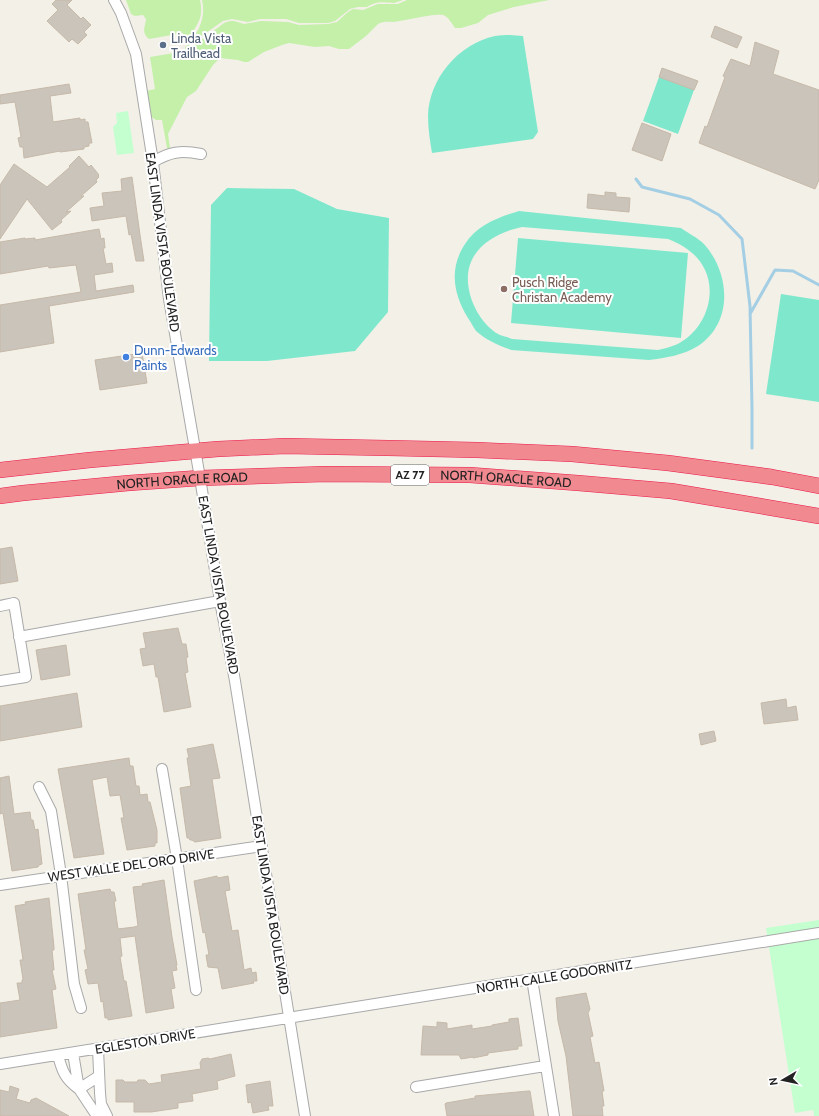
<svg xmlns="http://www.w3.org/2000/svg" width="819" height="1116" viewBox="0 0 819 1116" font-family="Cabin,sans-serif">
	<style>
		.grass { fill: #c4f0aa }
		.park { fill: #c3ffcf }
		.pitch { fill: #7fe8cc; fill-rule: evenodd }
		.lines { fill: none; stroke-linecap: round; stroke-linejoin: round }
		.stream { stroke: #a4cee4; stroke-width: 3 }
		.building { fill: #cbc4ba; stroke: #c6b9a8 }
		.minor-casing { stroke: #a9a9a9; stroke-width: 12 }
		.highway-casing { stroke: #ed1848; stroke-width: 16 }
		.minor { stroke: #fff; stroke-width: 10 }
		.highway { stroke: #f08990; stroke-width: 15 }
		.service-dot { fill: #5c6f8a; stroke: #fff; stroke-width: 1.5 }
		.education-dot { fill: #8d6e63; stroke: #fff; stroke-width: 1.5 }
		.shop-dot { fill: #3f7fe0; stroke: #fff; stroke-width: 1.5 }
		.labels { text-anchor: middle; stroke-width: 4; stroke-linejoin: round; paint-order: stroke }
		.shield { fill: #fff; stroke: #646464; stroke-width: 1 }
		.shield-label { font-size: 12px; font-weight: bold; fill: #222 }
		.service-label { font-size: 13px; fill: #4e5e75; stroke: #fff; text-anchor: start }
		.street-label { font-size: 13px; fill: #222; stroke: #fff }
		.education-label { font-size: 13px; fill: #785e54; stroke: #fff; text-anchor: start }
		.shop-label { font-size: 13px; fill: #366cbe; stroke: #fff; text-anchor: start }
	</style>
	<rect width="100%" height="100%" fill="#f3f0e8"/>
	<path class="grass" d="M 126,0 L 200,0 C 203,15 200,21 192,33 C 189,38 190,40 184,42 L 183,33 L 149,39 C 141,32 145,28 146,19 L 143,15 L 135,16 L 131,14 Z
		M 202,0 L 403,0 C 400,1 397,2 394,3 C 380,3 380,0 367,7 L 358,7 L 350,9 L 335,21 L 328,23 L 299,23 L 286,19 L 260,19 L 248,22 L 232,19 L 223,21 L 203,35 L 196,38 L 195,35 C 202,25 205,12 202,0 Z
		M 407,0 L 549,0 L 514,7 L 488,15 L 478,23 L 461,28 L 455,28 C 452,24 448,16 443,15 C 434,13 404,21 393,22 C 388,22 384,21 378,24 L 366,36 L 349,49 L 339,49 L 329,46 L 315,47 L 289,43 L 282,45 L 264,52 L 248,62 L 244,62 L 238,60 L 220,58 L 213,65 L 196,91 L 187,97 L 168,134 L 170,148 L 167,148 L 162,120 L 156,120 L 150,116 L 146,91 L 155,89 L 150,57 L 186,51 L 185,47 L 191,43 L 203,39 L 224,23 L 230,21 L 234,21 L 244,24 L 261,21 L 288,22 L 299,25 L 328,24 L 337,22 L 348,12 L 353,9 L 363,10 L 378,4 L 398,4 Z"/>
	<path class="park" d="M 128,111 L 134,153 L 117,155 L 113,127 L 117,123 L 116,113 Z
		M 819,920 L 819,1116 L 814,1116 L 813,1110 L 795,1113 L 766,928 Z"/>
	<path class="pitch" d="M 510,35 L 523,36 L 538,132 L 533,139 L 432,153 C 430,141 428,129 428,116 C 429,79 458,44 495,36 C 500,35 505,35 510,35 Z
		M 659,77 L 694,90 L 678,134 L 643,121 Z
		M 227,188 L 294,189 L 337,209 L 389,218 L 388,312 L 355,351 L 267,361 L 209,361 L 211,205 Z
		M 519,211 L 681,228 C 688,233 698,238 704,244 C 730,273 734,322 698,346 C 684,355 665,358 649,360 L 511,350 C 498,345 486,340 476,331 C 473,327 471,322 468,318 C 453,294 449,268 465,244 C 477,225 499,217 519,211 ZM 522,227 L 668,239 C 683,245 698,254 705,270 C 717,295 705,328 681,342 C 675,346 666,348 658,350 L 512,339 C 508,337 502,336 498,334 C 476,321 461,285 471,262 C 479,242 502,231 522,227 Z
		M 518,238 L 688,253 L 681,338 L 511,323 Z
		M 781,294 L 819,300 L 819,402 L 766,394 Z"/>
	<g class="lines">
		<path class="stream" d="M 636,179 L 642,187 L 690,199 L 719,215 L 742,239 L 750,306 L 752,409 L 752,448
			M 750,314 L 775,270 L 793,271 L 819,285"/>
	</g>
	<path class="building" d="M 56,0 L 72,0 L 67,5 L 81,19 L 83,17 L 91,25 L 84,32 L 87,35 L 78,44 L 72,39 L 69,42 L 47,21 L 58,10 L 52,4 Z
		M 715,26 L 742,37 L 737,48 L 711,37 Z
		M 755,42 L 779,51 L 773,74 L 819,90 L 819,180 L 815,189 L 699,143 L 705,126 L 707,127 L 725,77 L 723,76 L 731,59 L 750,66 Z
		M 662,68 L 698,81 L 694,90 L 659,77 Z
		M 69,84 L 71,93 L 50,96 L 53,122 L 80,118 L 80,120 L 85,119 L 85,122 L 88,122 L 92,143 L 89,143 L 89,146 L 84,147 L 84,149 L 60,152 L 60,151 L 24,158 L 23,147 L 20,147 L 18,138 L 21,137 L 15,102 L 0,104 L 0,95 Z
		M 642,123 L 671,134 L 662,161 L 632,150 Z
		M 79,156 L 89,167 L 91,165 L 99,175 L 98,176 L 99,177 L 96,180 L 97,182 L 81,196 L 84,196 L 66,212 L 71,211 L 61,220 L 62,222 L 52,230 L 27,199 L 0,239 L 0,185 L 14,164 L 47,187 L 70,167 L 69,166 Z
		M 132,177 L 140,235 L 144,261 L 136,261 L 131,234 L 129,235 L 126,216 L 92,221 L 90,208 L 104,206 L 102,193 L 122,191 L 121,179 Z
		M 605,192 L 616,193 L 616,197 L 630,198 L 629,212 L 587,208 L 588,194 L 605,196 Z
		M 99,229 L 101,239 L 104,238 L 105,248 L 103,248 L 106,264 L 112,263 L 113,272 L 94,275 L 96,291 L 133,285 L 134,292 L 49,306 L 54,343 L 0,352 L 0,305 L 81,292 L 76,265 L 49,268 L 48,266 L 0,274 L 0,242 L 25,238 L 25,239 L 35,238 L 35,240 Z
		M 142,353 L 147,383 L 100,390 L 95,360 Z
		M 12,547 L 18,581 L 0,584 L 0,549 Z
		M 178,628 L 182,644 L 186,644 L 188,657 L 186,658 L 188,672 L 185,673 L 191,707 L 164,712 L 158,677 L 156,677 L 154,664 L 143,666 L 140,649 L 146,648 L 143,633 Z
		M 66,645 L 70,675 L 41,680 L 36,650 Z
		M 77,693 L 82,727 L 0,741 L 0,706 Z
		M 786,699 L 787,708 L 796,706 L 798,720 L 764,724 L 761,703 Z
		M 714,731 L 716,741 L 701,745 L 699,734 Z
		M 213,744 L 220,778 L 212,779 L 221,838 L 195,842 L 192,840 L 190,840 L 189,838 L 187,838 L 180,788 L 191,786 L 187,758 L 189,758 L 187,749 Z
		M 129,758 L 130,766 L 133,766 L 136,786 L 139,786 L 140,795 L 147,794 L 148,802 L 150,802 L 157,830 L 157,843 L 155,843 L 155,846 L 127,850 L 121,818 L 124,818 L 120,795 L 110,796 L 107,777 L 92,780 L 104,854 L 74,858 L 58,769 Z
		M 9,776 L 14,814 L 30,812 L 31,820 L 33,820 L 35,830 L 38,829 L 42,864 L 39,865 L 38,867 L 12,871 L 3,813 L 0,814 L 0,778 Z
		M 217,876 L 218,878 L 228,876 L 230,890 L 225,891 L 232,931 L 238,930 L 244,970 L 251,968 L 252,973 L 256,972 L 257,981 L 253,981 L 254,983 L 222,989 L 218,968 L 208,967 L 206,955 L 209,955 L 205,932 L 203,933 L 194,881 Z
		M 164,880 L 172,937 L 177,965 L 176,965 L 177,970 L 172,971 L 175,988 L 171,989 L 174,1008 L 146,1013 L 135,936 L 120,938 L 122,956 L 120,957 L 124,981 L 126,981 L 132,1016 L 108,1020 L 108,1018 L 105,1018 L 103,1001 L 101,1002 L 98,983 L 88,984 L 85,970 L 88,969 L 84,950 L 86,950 L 78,894 L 110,889 L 111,892 L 114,892 L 116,901 L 114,901 L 118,929 L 134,927 L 138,926 L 133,887 L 143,886 L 142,884 Z
		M 49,898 L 54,947 L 54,950 L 52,950 L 54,970 L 52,970 L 56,989 L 52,990 L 57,1028 L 0,1037 L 0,1003 L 20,1000 L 17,983 L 22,983 L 22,980 L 23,979 L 20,960 L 23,960 L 15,906 L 26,904 L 25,902 Z
		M 586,993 L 590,1009 L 588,1013 L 593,1036 L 590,1037 L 595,1063 L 599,1062 L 604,1091 L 602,1091 L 604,1106 L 602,1106 L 603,1116 L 573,1116 L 566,1056 L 558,1021 L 556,998 Z
		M 518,1018 L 522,1046 L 518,1046 L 518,1049 L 488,1053 L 488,1055 L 473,1058 L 473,1057 L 461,1059 L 459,1055 L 421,1055 L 423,1026 L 437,1027 L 437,1022 L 447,1023 L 447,1029 L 472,1025 L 472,1029 L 492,1026 L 492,1025 L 509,1022 L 509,1019 Z
		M 231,1054 L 235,1076 L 217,1081 L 218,1089 L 192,1094 L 193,1101 L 178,1103 L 178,1108 L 151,1112 L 134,1112 L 134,1102 L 116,1102 L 116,1080 L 123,1080 L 125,1082 L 137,1082 L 138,1080 L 145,1080 L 149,1084 L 162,1082 L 161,1075 L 201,1069 L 200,1063 L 202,1059 L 208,1058 L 210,1059 Z
		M 270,1081 L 273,1106 L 268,1106 L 269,1110 L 253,1113 L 251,1102 L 248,1103 L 246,1085 Z
		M 10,1086 L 19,1089 L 16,1099 L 30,1103 L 31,1100 L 36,1098 L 69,1116 L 0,1116 L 0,1090 L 9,1092 Z
		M 528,1091 L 530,1091 L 534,1116 L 447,1116 L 445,1104 L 446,1103 L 475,1098 L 475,1096 Z"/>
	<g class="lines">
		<g class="minor-casing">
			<path id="minor" d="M 114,0 L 121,13 L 136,54 L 153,162 L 169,299 L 200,478 L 220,601 L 235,681 L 305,1116
				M 153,162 C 169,152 181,150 201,154
				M 0,606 L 14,603 L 26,677 L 0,681
				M 19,637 L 220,601
				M 162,769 L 177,859 L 196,990
				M 39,787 L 51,811 L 61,875 L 74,984 L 81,1008
				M 0,885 L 262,846
				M 532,979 L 554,1116
				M 98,1049 L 100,1093 L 101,1104 L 107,1116
				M 73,1053 L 79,1089 L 97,1116
				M 58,1055 C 62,1071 65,1079 79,1089
				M 0,1064 L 819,933
				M 416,1087 L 545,1066
				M 79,1089 L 99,1076"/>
		</g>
		<g class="highway-casing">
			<g id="highway">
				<path d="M 0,470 L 90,460 L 218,449 L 285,446 L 388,448 L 477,450 L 572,454 L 668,463 L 772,477 L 819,486"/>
				<path id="s1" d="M 0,496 L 23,493 L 129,483 L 200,478 L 326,474 L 470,475 L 578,483 L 671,491 L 819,516"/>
			</g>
		</g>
		<use href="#minor" class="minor"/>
		<use href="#highway" class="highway"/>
	</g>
	<circle class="service-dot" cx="163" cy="45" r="4"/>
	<circle class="education-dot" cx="504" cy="289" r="4"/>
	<circle class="shop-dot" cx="126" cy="357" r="4"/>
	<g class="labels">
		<rect class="shield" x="391" y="465" width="38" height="20" rx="3"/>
		<g class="shield-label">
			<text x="410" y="479">AZ 77</text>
		</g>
		<g class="service-label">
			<text x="171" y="43">Linda Vista<tspan x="171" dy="15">Trailhead</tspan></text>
		</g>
		<g class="street-label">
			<text transform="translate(163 242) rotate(82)" y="5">EAST LINDA VISTA BOULEVARD</text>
			<text dy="5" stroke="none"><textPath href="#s1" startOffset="507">NORTH ORACLE ROAD</textPath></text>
			<text dy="5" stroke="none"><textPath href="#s1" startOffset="183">NORTH ORACLE ROAD</textPath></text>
			<text transform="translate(219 585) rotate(80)" y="5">EAST LINDA VISTA BOULEVARD</text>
			<text transform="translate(131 865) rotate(-8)" y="5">WEST VALLE DEL ORO DRIVE</text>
			<text transform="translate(271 905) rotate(81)" y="5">EAST LINDA VISTA BOULEVARD</text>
			<text transform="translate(554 976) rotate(-9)" y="5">NORTH CALLE GODORNITZ</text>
			<text transform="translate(145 1041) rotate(-9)" y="5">EGLESTON DRIVE</text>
		</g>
		<g class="education-label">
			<text x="512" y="287">Pusch Ridge<tspan x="512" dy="15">Christan Academy</tspan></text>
		</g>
		<g class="shop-label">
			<text x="134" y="355">Dunn-Edwards<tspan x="134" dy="15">Paints</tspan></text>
		</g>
	</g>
	<g transform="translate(783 1080) rotate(261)" stroke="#ffffff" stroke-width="3" paint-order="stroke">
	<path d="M0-3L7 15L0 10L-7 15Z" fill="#222222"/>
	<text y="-6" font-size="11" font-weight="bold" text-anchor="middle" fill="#222222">N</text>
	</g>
</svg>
